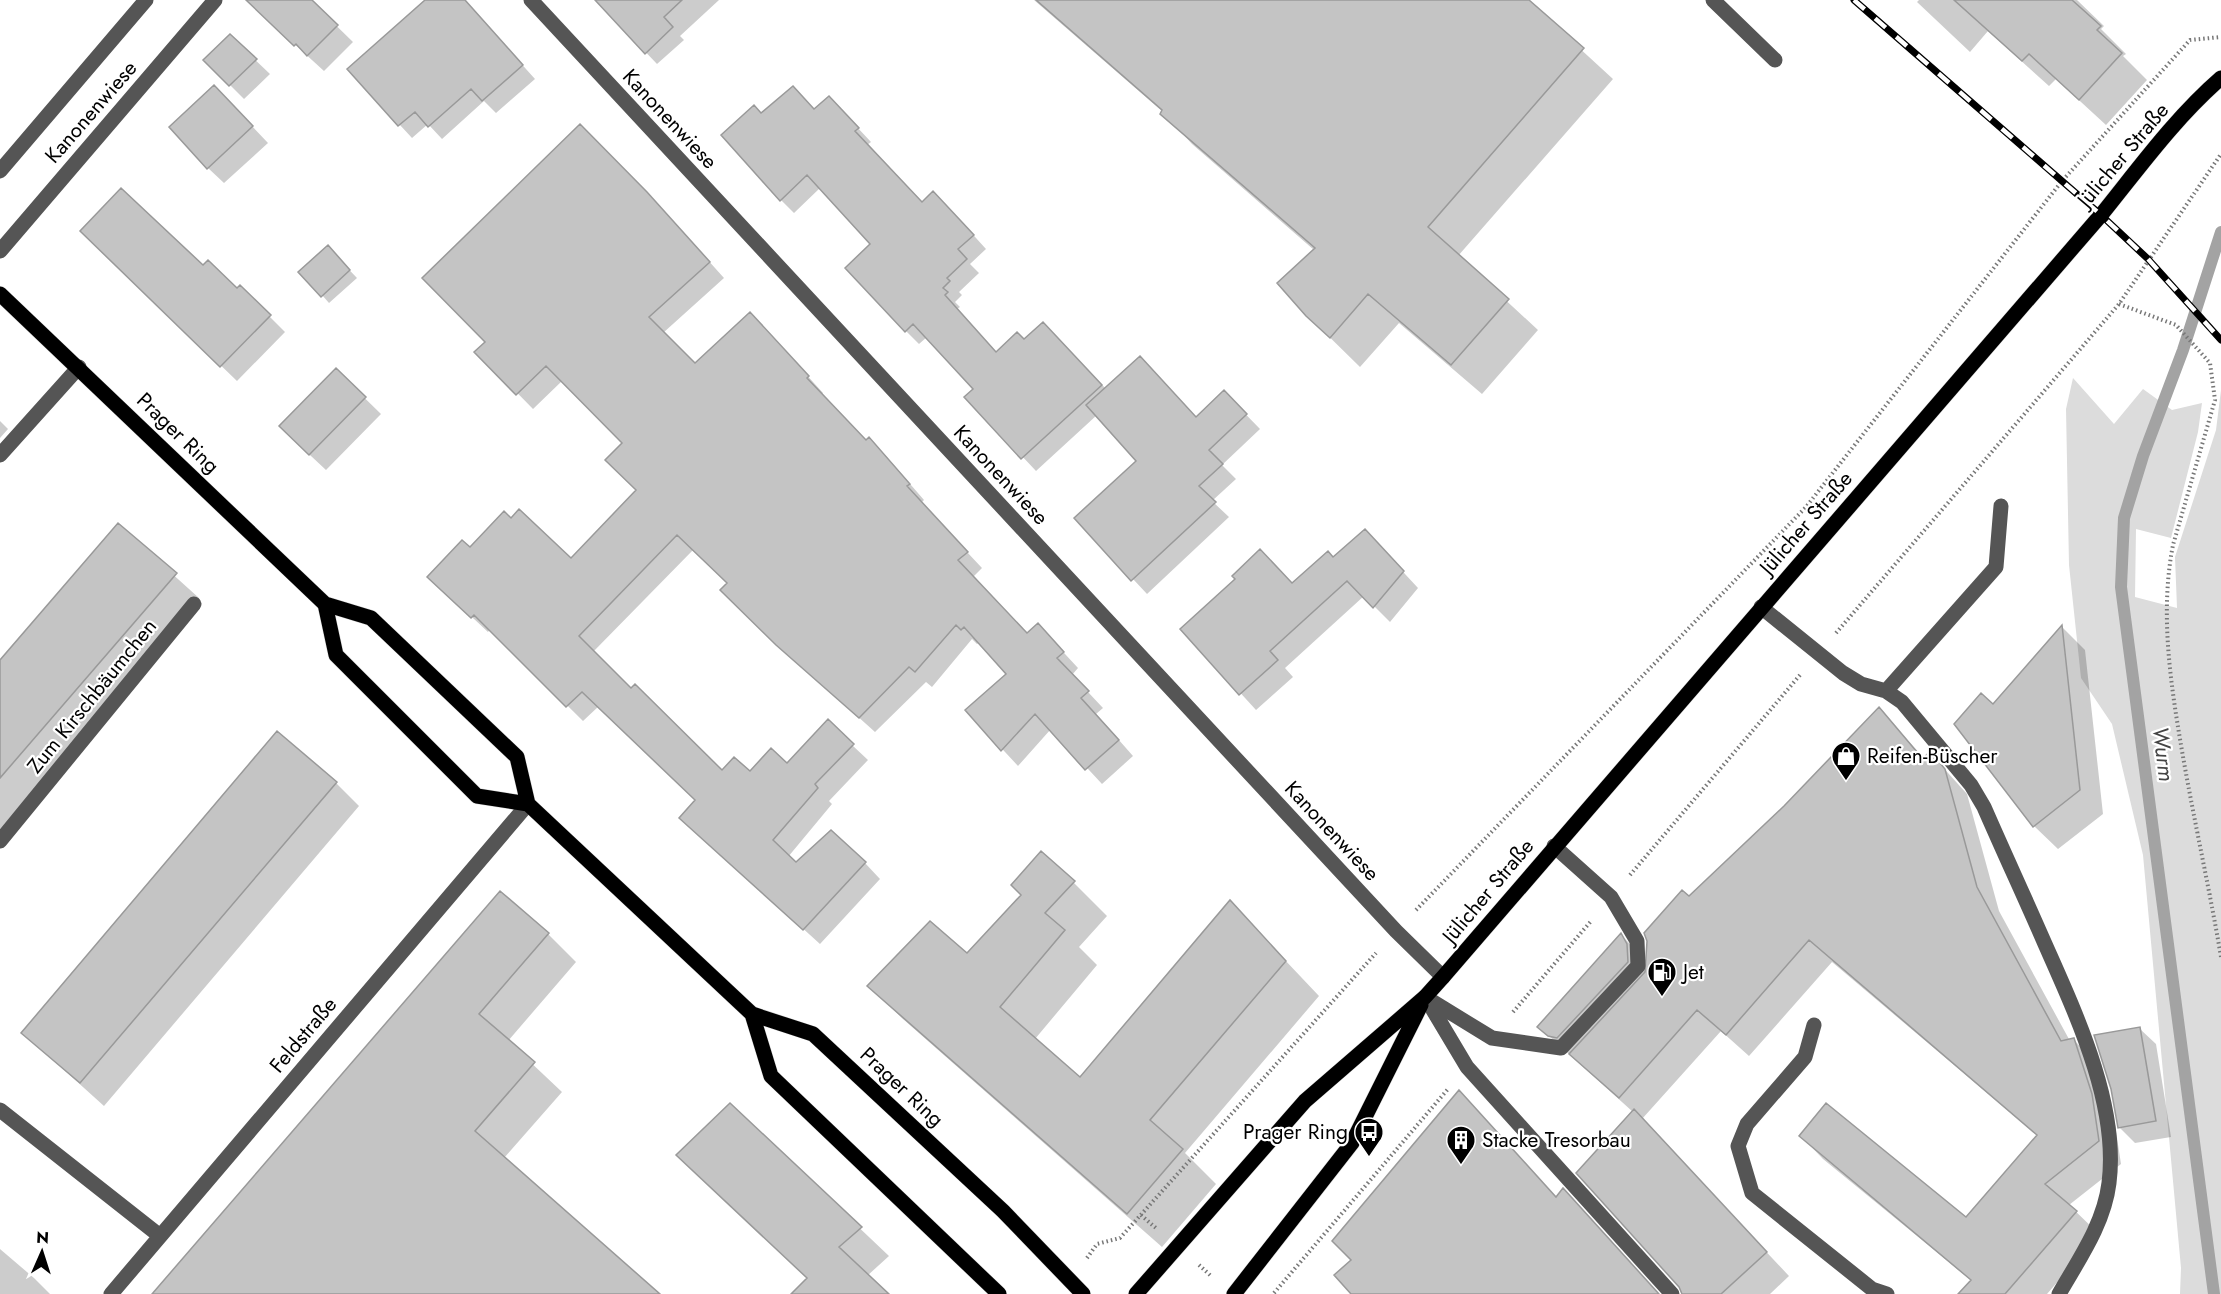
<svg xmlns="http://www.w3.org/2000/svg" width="2221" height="1294" viewBox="0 0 2221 1294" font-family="Jost,sans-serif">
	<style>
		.green { fill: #dcdcdc }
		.shadow { fill: #0003 }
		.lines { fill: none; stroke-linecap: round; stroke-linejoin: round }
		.stream { stroke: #a3a3a3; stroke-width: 12 }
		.building { fill: #c4c4c4; stroke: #999; stroke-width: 1.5 }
		.major-casing { stroke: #dbdbdb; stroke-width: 16 }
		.path { stroke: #777; stroke-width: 4; stroke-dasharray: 1.5 3; stroke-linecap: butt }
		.minor { stroke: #555; stroke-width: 15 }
		.major { stroke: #000; stroke-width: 15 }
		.rail-casing { stroke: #000; stroke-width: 7 }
		.rail { stroke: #fff; stroke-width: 4.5; stroke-dasharray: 14; stroke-linecap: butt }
		.labels { text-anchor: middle; stroke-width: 4.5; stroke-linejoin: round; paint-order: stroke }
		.street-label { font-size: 21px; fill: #000; stroke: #fff }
		.poi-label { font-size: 21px; fill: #000; stroke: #fff; text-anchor: start }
		.water-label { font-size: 22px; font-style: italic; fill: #444; stroke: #fff }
	</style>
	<rect width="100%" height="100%" fill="#fff"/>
	<path class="green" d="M 2073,378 L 2114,424 L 2143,389 L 2172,410 L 2202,403 L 2198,432 L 2171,538 L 2136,529 L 2135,597 L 2177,608 L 2175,557 L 2216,430 L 2221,390 L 2221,1294 L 2180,1294 L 2181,1268 L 2143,855 L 2112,724 L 2081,678 L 2069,565 L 2066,409 Z"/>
	<path class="shadow" d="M 278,0 L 310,0 L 353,42 L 324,71 L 279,30 Z
		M 428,0 L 464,0 L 535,79 L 496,113 L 484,101 L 442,139 L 428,124 L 412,138 L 349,70 Z
		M 596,0 L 719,0 L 680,36 L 684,40 L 657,64 Z
		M 1034,0 L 1527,0 L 1613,79 L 1458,256 L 1538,330 L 1482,394 L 1399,323 L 1360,367 L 1307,315 L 1314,250 L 1192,144 L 1163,112 Z
		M 1919,0 L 2077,0 L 2104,26 L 2101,29 L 2126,54 L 2123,56 L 2147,80 L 2106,125 L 2056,79 L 2049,86 L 1988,31 L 1970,52 L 1917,2 Z
		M 230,36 L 270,74 L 244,99 L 205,60 Z
		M 230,103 L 268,143 L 224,183 L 208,168 Z
		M 814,111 L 842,111 L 871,142 L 867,145 L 922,204 L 947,206 L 986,249 L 970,264 L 979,273 L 959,292 L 962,295 L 955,302 L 960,307 L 957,309 L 997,353 L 1024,341 L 1057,337 L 1106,389 L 1196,418 L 1224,392 L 1260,429 L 1222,465 L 1236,479 L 1212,501 L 1229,517 L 1147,594 L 1076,518 L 1138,461 L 1097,415 L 1036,471 L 966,397 L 975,389 L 927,337 L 919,344 L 906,331 L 872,244 L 820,188 L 794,213 L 781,200 L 762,115 Z
		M 662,209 L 724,278 L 663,333 L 695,365 L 766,330 L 823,393 L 821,395 L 867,442 L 869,439 L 885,455 L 924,500 L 921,503 L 982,568 L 973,577 L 1027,634 L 1053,641 L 1078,668 L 1072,675 L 1103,708 L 1096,714 L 1133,756 L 1102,784 L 1051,729 L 1018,766 L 967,711 L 1008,674 L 980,642 L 977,644 L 972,639 L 932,687 L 926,682 L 875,732 L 777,644 L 729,584 L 694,549 L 593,652 L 631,690 L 722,772 L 750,773 L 788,765 L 852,745 L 868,760 L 829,801 L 832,804 L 788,857 L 796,864 L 865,863 L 880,879 L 820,944 L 681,818 L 697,801 L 599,706 L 583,721 L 490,629 L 488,632 L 445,592 L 470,549 L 571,561 L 638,490 L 624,443 L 562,381 L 533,409 L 477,352 Z
		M 97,246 L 203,267 L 237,290 L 240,287 L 285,332 L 237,381 Z
		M 335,255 L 357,278 L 329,303 L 322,295 Z
		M 336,370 L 381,414 L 326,470 L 296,442 Z
		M 0,421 L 8,429 L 0,438 Z
		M 118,525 L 199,598 L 34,789 L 0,845 L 0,662 Z
		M 1380,547 L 1418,588 L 1390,622 L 1364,596 L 1285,668 L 1293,677 L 1256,710 L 1182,629 L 1292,585 L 1334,559 Z
		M 2062,627 L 2085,650 L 2103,814 L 2058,849 L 2034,826 L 1993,706 Z
		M 1879,710 L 1925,759 L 1930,753 L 1967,794 L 1999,911 L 2070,1041 L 2074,1040 L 2096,1063 L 2114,1118 L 2121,1164 L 2069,1205 L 2099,1234 L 2047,1294 L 1974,1294 L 1972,1281 L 1823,1159 L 1801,1136 L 1966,1219 L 2038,1136 L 1832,962 L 1749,1056 L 1721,1031 L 1642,1119 L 1789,1276 L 1770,1294 L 1683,1294 L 1633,1112 L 1539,1027 L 1621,935 L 1647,961 L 1689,898 L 1785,807 Z
		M 336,783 L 359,806 L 104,1106 L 23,1033 Z
		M 1073,882 L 1107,916 L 1079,947 L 1097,965 L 1035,1039 L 1080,1079 L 1230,902 L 1319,996 L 1185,1153 L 1216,1184 L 1162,1247 L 903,1019 L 869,986 L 967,955 Z
		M 548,934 L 576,962 L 508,1041 L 562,1092 L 504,1158 L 657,1294 L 154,1294 Z
		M 2140,1029 L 2156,1044 L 2171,1137 L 2135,1143 L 2119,1127 Z
		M 1459,1092 L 1557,1198 L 1563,1190 L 1587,1214 L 1659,1294 L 1353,1294 L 1353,1261 Z
		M 730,1105 L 889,1256 L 867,1276 L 887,1294 L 794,1294 L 808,1278 Z
		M 0,1249 L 34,1278 L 50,1294 L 0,1294 Z"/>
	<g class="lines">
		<path class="stream" d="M 2214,1294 L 2121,587 L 2124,518 L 2143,456 L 2183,350 L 2221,232"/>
	</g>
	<path class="building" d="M 246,0 L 312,0 L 338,25 L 307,56 L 296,44 L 294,46 Z
		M 425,0 L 465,0 L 523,65 L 482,101 L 471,89 L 428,127 L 415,112 L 398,126 L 347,69 Z
		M 595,0 L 682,0 L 664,17 L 673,27 L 645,54 Z
		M 1036,0 L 1529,0 L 1584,48 L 1428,227 L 1509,299 L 1451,365 L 1368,294 L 1330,338 L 1306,316 L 1277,283 L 1315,248 L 1160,114 L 1162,110 Z
		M 1954,0 L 2072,0 L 2101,26 L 2097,30 L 2122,53 L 2079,100 L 2029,54 L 2022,61 Z
		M 230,34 L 257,59 L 229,86 L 203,60 Z
		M 214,85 L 253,126 L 207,169 L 169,127 Z
		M 793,86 L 814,109 L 829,96 L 859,128 L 855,131 L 922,202 L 933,191 L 974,235 L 958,249 L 967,259 L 947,278 L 950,281 L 943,288 L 948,292 L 945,295 L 996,352 L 1017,332 L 1024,339 L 1043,322 L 1102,385 L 1021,459 L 964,397 L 973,389 L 913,324 L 905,332 L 845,268 L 870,244 L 807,175 L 780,201 L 721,135 L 754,105 L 761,113 Z
		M 580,124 L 647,192 L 710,262 L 649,317 L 695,363 L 750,312 L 809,376 L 807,378 L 866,440 L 869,437 L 910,484 L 907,486 L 968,552 L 958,560 L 1027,633 L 1038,623 L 1064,652 L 1057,658 L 1089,691 L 1081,698 L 1119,740 L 1085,770 L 1035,714 L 1001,751 L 965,710 L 1006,674 L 964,627 L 961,630 L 956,625 L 915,672 L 909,667 L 859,718 L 776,645 L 720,590 L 727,583 L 677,535 L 579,636 L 631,688 L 635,684 L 722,770 L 734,757 L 750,771 L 771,748 L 787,763 L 828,719 L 854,744 L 815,784 L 818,788 L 773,840 L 796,862 L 831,830 L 866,862 L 803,930 L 679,818 L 695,800 L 582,692 L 566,707 L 474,615 L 471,618 L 427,577 L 462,540 L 470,547 L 504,511 L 511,518 L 519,509 L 571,558 L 636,490 L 605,460 L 622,443 L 546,366 L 516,395 L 474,352 L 485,342 L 422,278 Z
		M 121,188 L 203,265 L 208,260 L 237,288 L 240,285 L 271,315 L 220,367 L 80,231 Z
		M 328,245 L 350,270 L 321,297 L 298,272 Z
		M 1140,356 L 1196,417 L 1224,390 L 1247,414 L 1209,450 L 1223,464 L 1199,486 L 1216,502 L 1131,581 L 1074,518 L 1136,461 L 1086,405 Z
		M 336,368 L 366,397 L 309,455 L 279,426 Z
		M 118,523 L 177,573 L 0,778 L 0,660 Z
		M 1365,529 L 1404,571 L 1373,608 L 1347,581 L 1270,651 L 1278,660 L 1239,695 L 1180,629 L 1235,579 L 1232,576 L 1260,549 L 1292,583 L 1328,551 L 1333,557 Z
		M 2062,625 L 2080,790 L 2033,827 L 1954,724 L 1981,693 L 1993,704 Z
		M 1879,707 L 1923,759 L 1930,751 L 1945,769 L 1977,887 L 2061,1041 L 2074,1038 L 2092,1094 L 2099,1141 L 2045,1184 L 2077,1211 L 2005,1294 L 1958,1294 L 1971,1280 L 1799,1136 L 1826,1103 L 1966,1217 L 2037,1135 L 1809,940 L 1726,1035 L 1697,1010 L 1619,1098 L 1569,1054 L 1645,972 L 1647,941 L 1644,933 L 1682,890 L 1689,896 L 1784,806 Z
		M 277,731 L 337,782 L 80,1083 L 21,1033 Z
		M 1041,851 L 1075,881 L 1045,913 L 1065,930 L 1000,1007 L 1080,1077 L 1230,900 L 1286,961 L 1150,1120 L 1183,1149 L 1127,1214 L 867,986 L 930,921 L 967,953 L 1021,895 L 1011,885 Z
		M 500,891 L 549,933 L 479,1014 L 535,1062 L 475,1131 L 660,1294 L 152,1294 Z
		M 1621,933 L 1627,944 L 1628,962 L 1557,1038 L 1548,1036 L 1537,1027 Z
		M 2140,1027 L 2156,1121 L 2118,1128 L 2111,1089 L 2094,1035 Z
		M 1459,1090 L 1556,1197 L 1563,1188 L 1659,1294 L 1351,1294 L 1334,1275 L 1351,1260 L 1332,1241 Z
		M 730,1103 L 862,1227 L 839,1247 L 889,1294 L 791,1294 L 807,1278 L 676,1155 Z
		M 1634,1109 L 1767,1252 L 1721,1294 L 1682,1294 L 1679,1287 L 1576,1173 Z"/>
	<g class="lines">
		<g class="major-casing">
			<path id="major" d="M 0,294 L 325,604 L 371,618 L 517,757 L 528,804 L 752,1014 L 813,1034 L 1003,1211 L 1083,1294
				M 325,604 L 336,655 L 477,796 L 528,804
				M 752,1014 L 771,1076 L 999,1294
				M 1136,1294 L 1305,1101 L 1425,997 L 1443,977 L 2101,215 C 2139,168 2175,118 2221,78
				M 1234,1294 L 1352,1143 L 1421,1005"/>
		</g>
		<path class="path" d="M 2119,304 L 2176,325 L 2210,363 L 2215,400 L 2173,545 C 2160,611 2170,680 2181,745 C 2193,816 2209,886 2221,957
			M 1836,633 L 2119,304 L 2221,154
			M 1630,875 L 1800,675
			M 1416,910 L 1806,507 L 2062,181 L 2190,40 L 2221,37
			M 1513,1012 L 1592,920
			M 1141,1215 L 1157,1229
			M 1087,1258 L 1097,1244 L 1120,1238 L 1376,953
			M 1199,1265 L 1211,1276
			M 1274,1293 L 1448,1089"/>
		<path class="minor" d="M 531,0 L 1396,931 L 1443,977
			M 1713,0 L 1775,60
			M 0,171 L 146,0
			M 0,251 L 215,0
			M 0,455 L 79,367
			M 1761,607 L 1843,673 L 1861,684 L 1886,691 L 1902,702 L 1971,785 L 1984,807 C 2004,853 2025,898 2045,944 C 2076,1014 2119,1105 2109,1183 C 2104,1224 2079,1259 2059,1294
			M 1886,691 L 1996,567 L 2001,506
			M 0,841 L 194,604
			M 1425,997 L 1492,1038 L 1561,1048 L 1638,966 L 1637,941 L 1611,897 L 1554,846
			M 1427,1000 L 1467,1067 L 1672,1294
			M 1814,1025 L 1805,1057 L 1747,1124 L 1738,1146 L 1752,1193 L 1872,1289 L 1887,1294
			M 0,1110 L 160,1236
			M 111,1294 L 528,804"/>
		<use href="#major" class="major"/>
		<g class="rail-casing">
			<path id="rail" d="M 1854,0 L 2101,215 L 2148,259 L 2221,340"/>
		</g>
		<use href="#rail" class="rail"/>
	</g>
	<defs>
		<g id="shop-pin" transform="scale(1.5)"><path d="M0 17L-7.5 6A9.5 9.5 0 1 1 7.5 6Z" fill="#000" stroke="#fff"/><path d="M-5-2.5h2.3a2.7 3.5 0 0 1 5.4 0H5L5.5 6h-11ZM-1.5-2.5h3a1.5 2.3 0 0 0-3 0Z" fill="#fff"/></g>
		<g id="fuel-pin" transform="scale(1.5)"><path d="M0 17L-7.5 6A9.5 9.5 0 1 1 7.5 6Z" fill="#000" stroke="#fff"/><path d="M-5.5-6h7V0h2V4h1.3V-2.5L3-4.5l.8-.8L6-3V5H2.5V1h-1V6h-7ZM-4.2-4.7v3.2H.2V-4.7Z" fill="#fff"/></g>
		<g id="bus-pin" transform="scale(1.5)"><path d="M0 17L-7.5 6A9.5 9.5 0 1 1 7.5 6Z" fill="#000" stroke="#fff"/><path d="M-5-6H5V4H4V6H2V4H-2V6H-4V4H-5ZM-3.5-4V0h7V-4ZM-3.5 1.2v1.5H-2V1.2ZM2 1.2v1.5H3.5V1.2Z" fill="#fff"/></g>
		<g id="building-pin" transform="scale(1.5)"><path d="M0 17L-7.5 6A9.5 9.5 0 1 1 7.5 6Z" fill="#000" stroke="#fff"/><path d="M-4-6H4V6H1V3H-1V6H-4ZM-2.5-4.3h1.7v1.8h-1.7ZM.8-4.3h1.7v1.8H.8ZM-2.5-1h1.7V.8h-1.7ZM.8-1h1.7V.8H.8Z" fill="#fff"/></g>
	</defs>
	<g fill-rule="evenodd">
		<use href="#shop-pin" x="1846" y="756"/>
		<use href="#fuel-pin" x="1662" y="972"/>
		<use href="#bus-pin" x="1369" y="1132"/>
		<use href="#building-pin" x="1461" y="1140"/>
	</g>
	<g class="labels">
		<g class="street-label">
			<text transform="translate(91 112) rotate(-49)" y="7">Kanonenwiese</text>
			<text transform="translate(670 119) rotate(47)" y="7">Kanonenwiese</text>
			<text transform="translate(2123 155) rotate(-50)" y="7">Jülicher Straße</text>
			<text transform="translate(178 433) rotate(44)" y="7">Prager Ring</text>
			<text transform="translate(1001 475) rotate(47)" y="7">Kanonenwiese</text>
			<text transform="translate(1806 523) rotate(-49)" y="7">Jülicher Straße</text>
			<text transform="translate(92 696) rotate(-51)" y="7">Zum Kirschbäumchen</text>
			<text transform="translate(1332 831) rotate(47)" y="7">Kanonenwiese</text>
			<text transform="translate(1488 891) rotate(-50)" y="7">Jülicher Straße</text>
			<text transform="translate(303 1035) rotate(-50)" y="7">Feldstraße</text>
			<text transform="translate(902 1087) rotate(43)" y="7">Prager Ring</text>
		</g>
		<g class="poi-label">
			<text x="1867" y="763">Reifen-Büscher</text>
			<text x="1683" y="979">Jet</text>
			<text x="1348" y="1139" text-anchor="end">Prager Ring</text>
			<text x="1482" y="1147">Stacke Tresorbau</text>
		</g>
		<g class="water-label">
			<text transform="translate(2164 754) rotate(83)" y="8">Wurm</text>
		</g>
	</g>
	<g transform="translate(42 1252) rotate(3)" stroke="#ffffff" stroke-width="4.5" paint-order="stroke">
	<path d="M0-4.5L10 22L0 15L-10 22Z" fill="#000000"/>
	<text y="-9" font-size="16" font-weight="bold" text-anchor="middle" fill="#000000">N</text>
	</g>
</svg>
